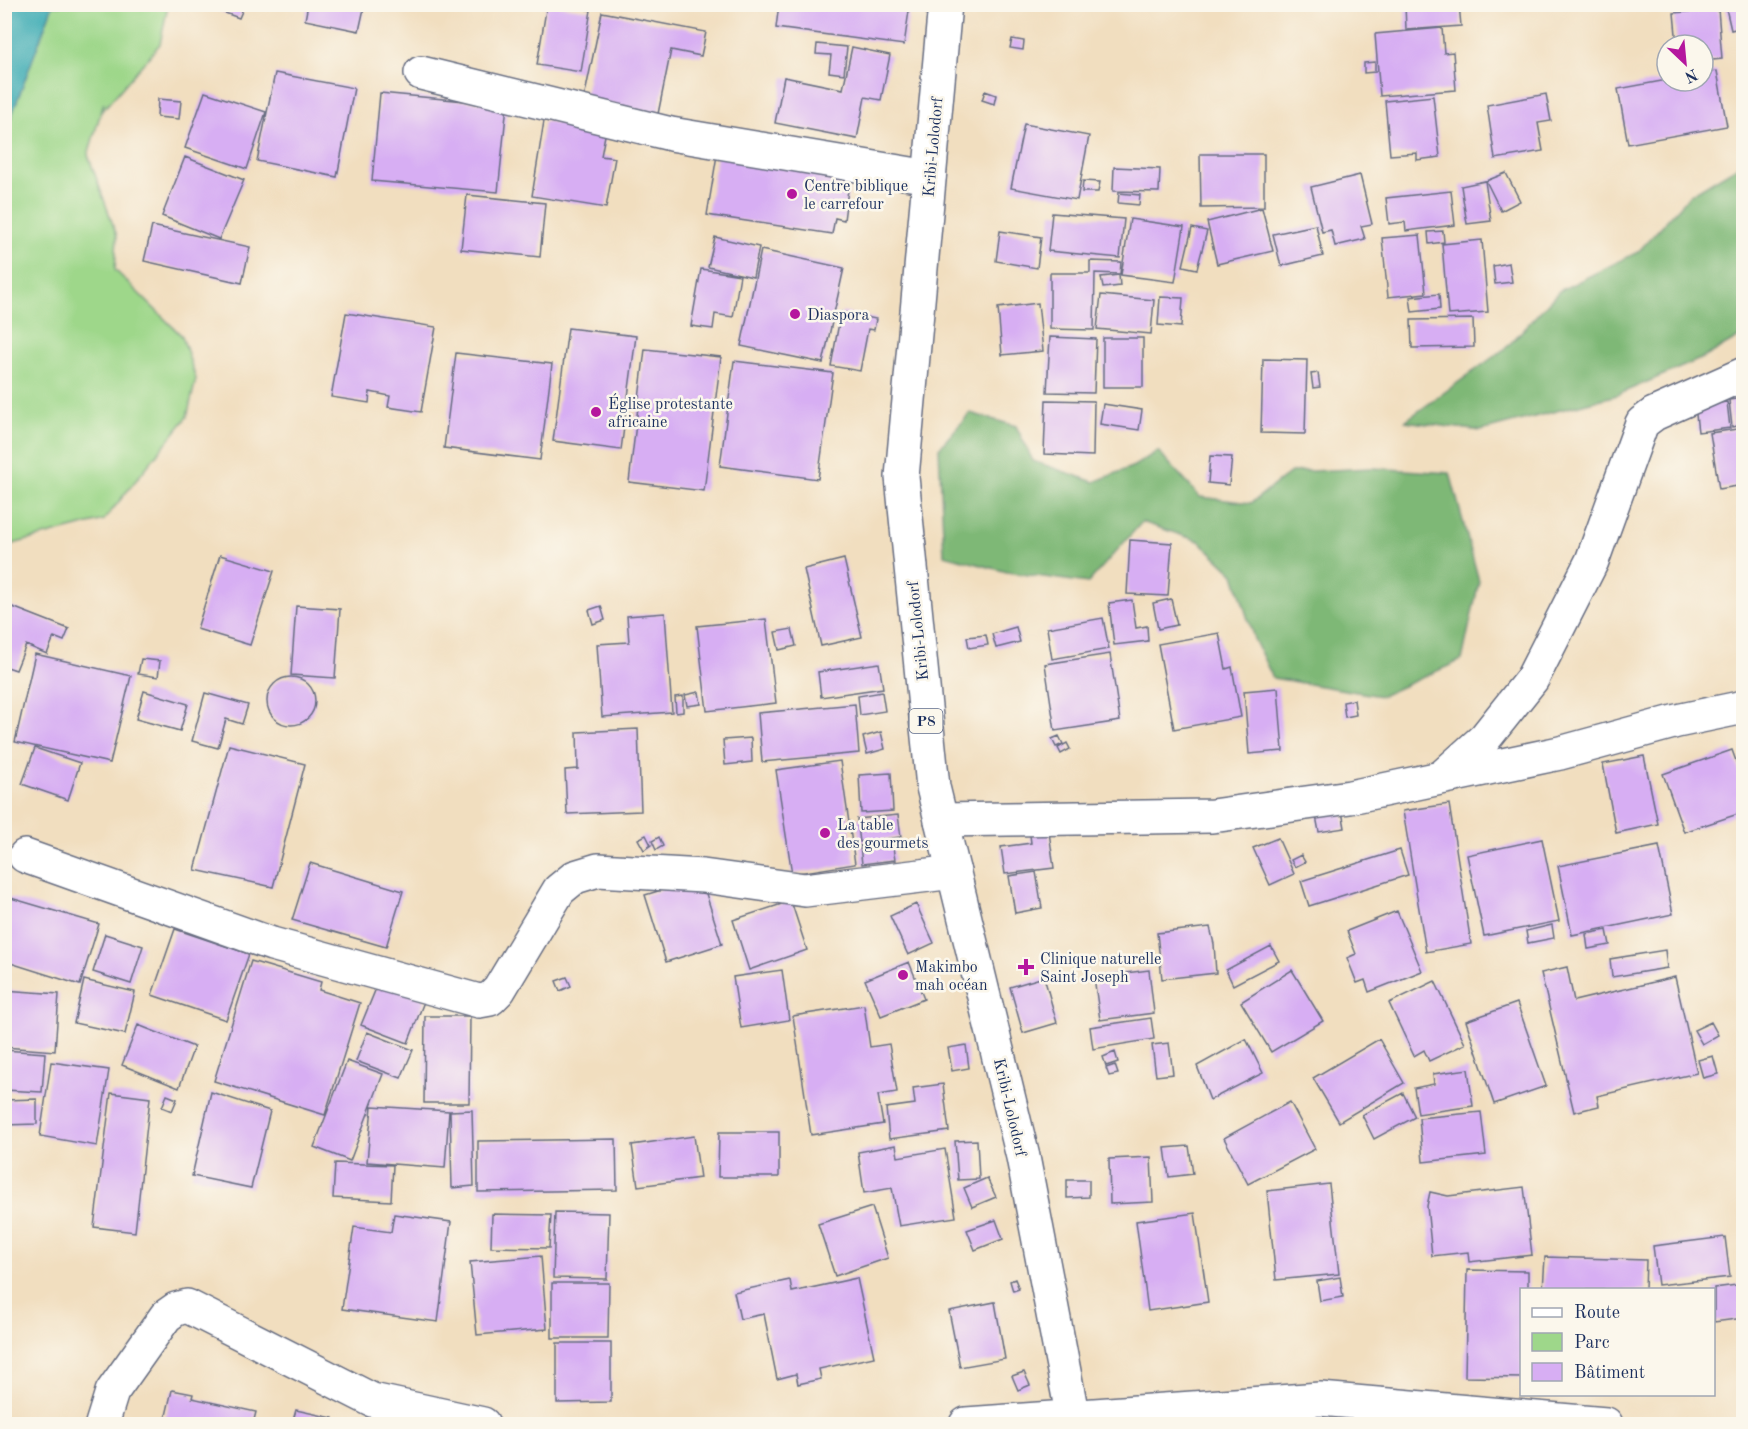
<svg xmlns="http://www.w3.org/2000/svg" width="1748" height="1429" viewBox="0 0 1748 1429" font-family="'Old Standard TT',serif">
	<style>
		.green { fill: #9ed78a; stroke: #5c8374; stroke-width: 1.5 }
		.forest { fill: #7eb876; stroke: #4c746a; stroke-width: 1.5 }
		.water { fill: #3aabb4; stroke: #2a6d89; stroke-width: 1.5 }
		.building { fill: #d7aef3 }
		.lines { fill: none; stroke-linecap: round; stroke-linejoin: round }
		.minor-casing { stroke: #666c80; stroke-width: 36 }
		.major-casing { stroke: #666c80; stroke-width: 36 }
		.minor { stroke: #fff; stroke-width: 33 }
		.major { stroke: #fff; stroke-width: 33 }
		.poi-dot { fill: #b5179e; stroke: #fbf7ec; stroke-width: 2 }
		.labels { text-anchor: middle; stroke-width: 5; stroke-linejoin: round; paint-order: stroke }
		.shield { fill: #fbf7ec; stroke: #5e6b89; stroke-width: 1.5 }
		.shield-label { font-size: 15px; font-weight: bold; fill: #1b2f5e }
		.street-label { font-size: 16px; fill: #1b2f5e; stroke: #fbf7ec }
		.poi-label { font-size: 16px; fill: #1b2f5e; stroke: #fbf7ec; text-anchor: start }
	</style>
	<rect width="100%" height="100%" fill="#fbf7ec"/>
	<filter id="ink" filterUnits="userSpaceOnUse"><feTurbulence type="fractalNoise" baseFrequency=".0167" numOctaves="2"/><feDisplacementMap in="SourceGraphic" scale="12" xChannelSelector="R" yChannelSelector="G"/><feConvolveMatrix kernelMatrix="1 2 1 2 8 2 1 2 1" color-interpolation-filters="sRGB"/></filter>
	<filter id="wash" filterUnits="userSpaceOnUse"><feTurbulence type="fractalNoise" baseFrequency=".008" numOctaves="4" result="noise"/><feDisplacementMap in="SourceGraphic" scale="24" xChannelSelector="R" yChannelSelector="G"/><feGaussianBlur stdDeviation="1.35" result="paint"/><feColorMatrix in="noise" values="0 0 0 0 0 0 0 0 0 0 0 0 0 0 0 0 0 1.4 0 .05"/><feComposite in="paint" operator="in"/></filter>
	<g filter="url(#wash)">
		<rect width="100%" height="100%" fill="#f1debf"/>
		<path class="green" d="M 53,5 L 168,5 L 160,44 L 103,110 L 104,102 L 88,155 L 117,236 L 115,270 L 182,336 L 196,379 L 187,417 L 104,520 L 5,546 L 5,133 Z"/>
		<path class="forest" d="M 1743,163 L 1743,335 L 1705,357 L 1617,395 L 1481,431 L 1405,421 L 1507,347 L 1559,291 L 1638,252 L 1690,195 Z
			M 970,413 L 1016,426 L 1033,461 L 1094,482 L 1134,466 L 1158,451 L 1200,497 L 1251,503 L 1291,472 L 1372,468 L 1450,473 L 1479,581 L 1462,660 L 1381,696 L 1273,678 L 1254,639 L 1234,574 L 1199,541 L 1142,522 L 1088,583 L 1007,572 L 944,555 L 939,448 Z"/>
		<path class="water" d="M 5,4 L 53,5 L 5,133 L 4,5 Z"/>
		<g id="blocks">
			<path class="building" d="M 215,4 L 245,4 L 239,18 L 214,9 Z
				M 308,4 L 365,4 L 359,31 L 305,20 Z
				M 547,4 L 591,10 L 581,72 L 537,65 Z
				M 779,4 L 910,4 L 904,45 L 776,28 Z
				M 1405,4 L 1459,4 L 1461,26 L 1406,30 Z
				M 1725,4 L 1744,4 L 1744,27 L 1731,30 Z
				M 1718,9 L 1722,59 L 1703,61 L 1703,45 L 1677,45 L 1674,13 Z
				M 602,12 L 706,32 L 701,56 L 671,50 L 658,114 L 584,99 Z
				M 1442,28 L 1444,53 L 1453,52 L 1456,90 L 1380,96 L 1375,34 Z
				M 1012,39 L 1024,41 L 1023,50 L 1010,48 Z
				M 817,44 L 847,47 L 844,74 L 829,72 L 831,55 L 816,54 Z
				M 852,47 L 890,55 L 881,100 L 865,97 L 857,139 L 775,123 L 784,77 L 843,89 Z
				M 1375,62 L 1375,72 L 1364,73 L 1364,63 Z
				M 1717,71 L 1727,126 L 1628,144 L 1618,89 L 1667,80 L 1703,81 L 1703,73 Z
				M 275,73 L 354,88 L 337,177 L 257,161 Z
				M 985,91 L 996,95 L 994,104 L 982,100 Z
				M 205,92 L 266,112 L 247,169 L 185,148 Z
				M 380,93 L 507,105 L 498,192 L 372,181 Z
				M 1546,94 L 1551,121 L 1538,123 L 1543,151 L 1495,159 L 1487,105 Z
				M 1433,96 L 1440,157 L 1417,160 L 1417,153 L 1390,155 L 1385,101 Z
				M 158,99 L 181,101 L 179,119 L 157,117 Z
				M 544,121 L 606,130 L 601,156 L 615,158 L 606,208 L 532,196 Z
				M 1024,124 L 1089,136 L 1077,200 L 1011,188 Z
				M 718,149 L 843,167 L 841,180 L 849,182 L 844,220 L 835,218 L 832,234 L 707,215 Z
				M 1200,154 L 1264,154 L 1264,207 L 1201,208 Z
				M 185,157 L 244,180 L 219,239 L 162,216 Z
				M 1114,167 L 1160,169 L 1159,192 L 1113,191 Z
				M 1506,173 L 1520,201 L 1501,211 L 1486,181 Z
				M 1360,175 L 1372,224 L 1361,226 L 1365,239 L 1335,246 L 1331,230 L 1322,232 L 1311,187 Z
				M 1083,181 L 1100,182 L 1098,192 L 1082,192 Z
				M 1485,181 L 1491,221 L 1467,224 L 1461,186 Z
				M 1451,191 L 1455,225 L 1406,231 L 1405,222 L 1389,224 L 1386,198 Z
				M 1119,193 L 1140,195 L 1139,205 L 1118,203 Z
				M 467,195 L 545,203 L 540,257 L 461,249 Z
				M 1262,208 L 1273,251 L 1217,264 L 1207,222 Z
				M 1052,213 L 1124,219 L 1120,258 L 1048,251 Z
				M 1130,219 L 1184,227 L 1175,282 L 1121,275 Z
				M 1316,225 L 1323,256 L 1281,266 L 1273,234 Z
				M 152,226 L 250,247 L 242,283 L 144,261 Z
				M 1192,228 L 1207,231 L 1197,269 L 1183,266 Z
				M 1000,231 L 1041,237 L 1037,268 L 996,261 Z
				M 1443,231 L 1444,242 L 1429,244 L 1428,232 Z
				M 1420,235 L 1426,293 L 1388,297 L 1382,238 Z
				M 715,237 L 759,247 L 753,277 L 708,267 Z
				M 1482,240 L 1488,312 L 1448,315 L 1442,244 Z
				M 761,250 L 844,268 L 823,363 L 741,346 Z
				M 1090,261 L 1121,262 L 1120,274 L 1095,273 L 1094,330 L 1050,329 L 1050,273 L 1090,273 Z
				M 1509,263 L 1512,282 L 1495,284 L 1493,266 Z
				M 701,269 L 740,275 L 733,317 L 715,314 L 713,329 L 691,326 Z
				M 1119,275 L 1120,286 L 1103,288 L 1101,277 Z
				M 1439,294 L 1440,309 L 1412,312 L 1410,297 Z
				M 1101,295 L 1154,300 L 1151,334 L 1097,329 Z
				M 1160,297 L 1183,298 L 1181,327 L 1158,325 Z
				M 1038,303 L 1043,351 L 1002,355 L 998,308 Z
				M 841,312 L 876,319 L 874,330 L 868,329 L 860,371 L 831,366 Z
				M 346,313 L 436,327 L 421,412 L 388,407 L 390,396 L 370,392 L 369,403 L 331,397 Z
				M 1473,319 L 1474,347 L 1412,348 L 1411,320 Z
				M 568,328 L 636,336 L 621,450 L 553,441 Z
				M 1050,337 L 1096,339 L 1094,393 L 1047,392 Z
				M 1103,338 L 1143,338 L 1143,387 L 1103,387 Z
				M 645,349 L 721,357 L 704,491 L 629,482 Z
				M 456,353 L 552,364 L 540,460 L 444,448 Z
				M 1263,359 L 1307,360 L 1305,434 L 1261,433 Z
				M 734,361 L 833,373 L 818,479 L 720,466 Z
				M 1318,373 L 1320,387 L 1313,388 L 1311,374 Z
				M 1744,398 L 1744,425 L 1732,427 L 1729,400 Z
				M 1046,400 L 1094,401 L 1093,456 L 1044,454 Z
				M 1727,402 L 1730,428 L 1698,432 L 1695,406 Z
				M 1103,404 L 1142,410 L 1139,430 L 1100,424 Z
				M 1744,428 L 1744,485 L 1719,489 L 1710,433 Z
				M 1210,456 L 1232,457 L 1229,485 L 1208,483 Z
				M 1130,540 L 1172,543 L 1168,596 L 1127,594 Z
				M 220,555 L 274,571 L 250,645 L 197,629 Z
				M 844,559 L 862,637 L 821,646 L 804,569 Z
				M 1171,599 L 1177,625 L 1158,629 L 1153,603 Z
				M 1132,600 L 1136,628 L 1147,626 L 1148,641 L 1114,645 L 1109,603 Z
				M 5,604 L 69,629 L 64,641 L 54,637 L 47,654 L 26,645 L 16,670 L 4,666 Z
				M 296,606 L 340,609 L 335,678 L 291,675 Z
				M 601,606 L 605,620 L 593,624 L 589,610 Z
				M 665,613 L 672,712 L 602,717 L 597,644 L 629,642 L 627,616 Z
				M 1103,618 L 1109,649 L 1052,659 L 1047,628 Z
				M 766,619 L 776,703 L 707,711 L 697,626 Z
				M 1016,627 L 1020,642 L 996,648 L 992,634 Z
				M 792,629 L 796,646 L 779,650 L 775,632 Z
				M 1219,633 L 1226,669 L 1232,667 L 1241,717 L 1174,729 L 1158,644 Z
				M 986,635 L 988,645 L 969,648 L 967,637 Z
				M 35,654 L 131,676 L 110,763 L 15,742 Z
				M 1110,654 L 1120,721 L 1055,731 L 1045,664 Z
				M 141,659 L 160,661 L 158,677 L 138,674 Z
				M 879,663 L 883,688 L 821,697 L 818,672 Z
				M267 701a24 24 0 1 1 48 0a24 24 0 1 1-48 0Z
				M 1278,688 L 1283,751 L 1249,754 L 1244,691 Z
				M 144,691 L 188,704 L 180,731 L 136,719 Z
				M 699,692 L 701,704 L 687,706 L 685,695 Z
				M 882,692 L 885,711 L 860,715 L 858,696 Z
				M 205,693 L 248,705 L 242,724 L 226,719 L 218,748 L 192,741 Z
				M 683,696 L 683,712 L 676,713 L 675,697 Z
				M 1354,700 L 1356,715 L 1345,717 L 1343,702 Z
				M 855,704 L 859,753 L 762,762 L 758,713 Z
				M 638,729 L 641,811 L 567,814 L 565,770 L 578,769 L 577,732 Z
				M 881,732 L 885,749 L 867,754 L 863,737 Z
				M 1059,736 L 1063,744 L 1056,747 L 1052,739 Z
				M 751,738 L 752,762 L 725,765 L 723,740 Z
				M 1067,743 L 1070,749 L 1061,754 L 1058,748 Z
				M 229,745 L 305,764 L 273,887 L 195,870 Z
				M 35,748 L 80,763 L 68,800 L 22,784 Z
				M 1732,750 L 1744,783 L 1744,812 L 1684,832 L 1663,774 Z
				M 1644,756 L 1658,824 L 1616,833 L 1603,764 Z
				M 840,761 L 855,864 L 792,874 L 776,770 Z
				M 891,773 L 893,811 L 861,813 L 859,775 Z
				M 1449,804 L 1471,944 L 1426,952 L 1403,811 Z
				M 1342,811 L 1345,828 L 1319,832 L 1316,816 Z
				M 898,815 L 901,837 L 860,842 L 857,819 Z
				M 1049,832 L 1054,868 L 1005,874 L 1001,847 L 1031,843 L 1030,835 Z
				M 646,835 L 651,845 L 644,850 L 638,839 Z
				M 659,837 L 663,846 L 656,850 L 652,841 Z
				M 1278,838 L 1294,874 L 1270,885 L 1253,848 Z
				M 1542,839 L 1559,921 L 1484,936 L 1467,855 Z
				M 892,841 L 895,860 L 862,864 L 860,846 Z
				M 1659,846 L 1673,914 L 1572,935 L 1558,866 Z
				M 1400,850 L 1408,875 L 1309,906 L 1301,881 Z
				M 1301,855 L 1305,862 L 1295,867 L 1291,860 Z
				M 310,863 L 403,891 L 386,947 L 292,920 Z
				M 1036,872 L 1042,908 L 1015,913 L 1009,876 Z
				M 701,878 L 722,944 L 666,962 L 645,895 Z
				M 4,896 L 99,924 L 80,985 L 4,961 Z
				M 791,901 L 807,950 L 749,970 L 733,920 Z
				M 916,904 L 934,943 L 908,955 L 890,916 Z
				M 1397,911 L 1422,971 L 1369,992 L 1365,980 L 1357,983 L 1347,958 L 1356,954 L 1347,931 Z
				M 1552,925 L 1554,938 L 1528,943 L 1526,931 Z
				M 1210,927 L 1214,944 L 1216,973 L 1162,979 L 1157,933 Z
				M 175,929 L 249,954 L 226,1020 L 152,995 Z
				M 1607,930 L 1610,945 L 1588,949 L 1586,934 Z
				M 105,934 L 143,946 L 131,984 L 93,972 Z
				M 1271,946 L 1279,961 L 1233,985 L 1226,970 Z
				M 1665,950 L 1667,968 L 1612,977 L 1610,959 Z
				M 251,961 L 321,982 L 319,990 L 360,1003 L 325,1115 L 214,1081 Z
				M 909,962 L 924,999 L 881,1016 L 865,980 Z
				M 1567,967 L 1574,1001 L 1675,977 L 1697,1073 L 1597,1096 L 1599,1106 L 1574,1112 L 1541,973 Z
				M 782,970 L 789,1020 L 741,1028 L 733,977 Z
				M 1149,970 L 1154,1013 L 1100,1020 L 1094,977 Z
				M 1292,970 L 1323,1021 L 1271,1052 L 1241,1002 Z
				M 567,977 L 571,986 L 560,991 L 556,981 Z
				M 1044,977 L 1057,1023 L 1023,1033 L 1010,987 Z
				M 84,980 L 135,992 L 125,1034 L 74,1023 Z
				M 379,981 L 425,999 L 408,1043 L 361,1025 Z
				M 1435,981 L 1465,1044 L 1429,1061 L 1424,1050 L 1414,1056 L 1389,1003 Z
				M 4,990 L 59,994 L 55,1051 L 4,1047 Z
				M 1517,1003 L 1546,1086 L 1494,1104 L 1466,1021 Z
				M 864,1005 L 870,1047 L 889,1044 L 897,1092 L 878,1095 L 883,1124 L 811,1135 L 793,1016 Z
				M 425,1016 L 470,1016 L 469,1103 L 424,1103 Z
				M 1151,1018 L 1154,1039 L 1093,1049 L 1090,1027 Z
				M 1711,1022 L 1718,1035 L 1702,1044 L 1694,1030 Z
				M 138,1025 L 194,1047 L 179,1088 L 122,1065 Z
				M 367,1032 L 413,1050 L 401,1078 L 356,1061 Z
				M 1246,1039 L 1263,1073 L 1210,1100 L 1197,1066 Z
				M 1379,1039 L 1404,1083 L 1339,1122 L 1313,1078 Z
				M 1169,1043 L 1173,1074 L 1156,1076 L 1152,1045 Z
				M 966,1045 L 969,1068 L 952,1071 L 948,1048 Z
				M 4,1050 L 45,1053 L 42,1092 L 4,1090 Z
				M 1115,1052 L 1118,1062 L 1106,1066 L 1103,1057 Z
				M 1713,1056 L 1718,1074 L 1703,1078 L 1698,1060 Z
				M 347,1061 L 383,1074 L 350,1161 L 314,1147 Z
				M 51,1062 L 109,1070 L 97,1146 L 40,1136 Z
				M 1115,1065 L 1118,1074 L 1109,1076 L 1106,1068 Z
				M 1468,1069 L 1473,1106 L 1418,1114 L 1414,1088 L 1434,1084 L 1433,1074 Z
				M 943,1084 L 949,1131 L 889,1139 L 886,1108 L 915,1104 L 913,1088 Z
				M 211,1092 L 270,1111 L 251,1188 L 192,1176 Z
				M 111,1093 L 150,1098 L 135,1232 L 94,1227 Z
				M 1403,1093 L 1415,1117 L 1374,1139 L 1362,1115 Z
				M 167,1095 L 177,1099 L 172,1111 L 162,1107 Z
				M 37,1099 L 37,1124 L 4,1125 L 4,1100 Z
				M 1290,1102 L 1315,1149 L 1248,1184 L 1224,1138 Z
				M 372,1106 L 449,1111 L 445,1168 L 367,1162 Z
				M 472,1110 L 474,1186 L 452,1188 L 450,1111 Z
				M 1481,1112 L 1486,1155 L 1423,1162 L 1419,1118 Z
				M 719,1132 L 779,1132 L 779,1177 L 718,1177 Z
				M 694,1136 L 700,1178 L 638,1186 L 632,1145 Z
				M 616,1139 L 617,1190 L 478,1192 L 478,1141 Z
				M 977,1140 L 979,1179 L 958,1180 L 955,1141 Z
				M 896,1145 L 898,1157 L 945,1149 L 956,1217 L 899,1226 L 892,1188 L 864,1193 L 858,1152 Z
				M 1189,1146 L 1193,1174 L 1169,1177 L 1165,1148 Z
				M 1151,1157 L 1153,1202 L 1110,1204 L 1109,1159 Z
				M 335,1163 L 393,1165 L 391,1201 L 333,1198 Z
				M 987,1178 L 996,1197 L 972,1207 L 964,1188 Z
				M 1067,1180 L 1089,1180 L 1089,1197 L 1067,1198 Z
				M 1329,1184 L 1339,1274 L 1276,1280 L 1267,1191 Z
				M 1524,1187 L 1532,1255 L 1469,1262 L 1468,1252 L 1432,1256 L 1427,1206 L 1430,1192 L 1448,1196 Z
				M 872,1207 L 888,1258 L 835,1276 L 818,1224 Z
				M 555,1212 L 609,1213 L 607,1279 L 553,1278 Z
				M 1195,1213 L 1208,1302 L 1148,1311 L 1136,1221 Z
				M 394,1214 L 451,1222 L 438,1322 L 342,1309 L 354,1227 L 391,1232 Z
				M 492,1214 L 551,1215 L 549,1248 L 491,1247 Z
				M 996,1220 L 1003,1239 L 975,1250 L 967,1230 Z
				M 1725,1237 L 1730,1277 L 1658,1285 L 1653,1246 Z
				M 541,1256 L 547,1329 L 477,1335 L 470,1262 Z
				M 1545,1257 L 1646,1260 L 1645,1290 L 1543,1290 Z
				M 1467,1270 L 1528,1271 L 1528,1290 L 1522,1290 L 1522,1378 L 1465,1377 Z
				M 1340,1277 L 1343,1297 L 1320,1301 L 1317,1281 Z
				M 857,1278 L 874,1357 L 819,1369 L 821,1379 L 798,1384 L 796,1374 L 777,1379 L 764,1314 L 740,1319 L 734,1292 L 790,1280 L 792,1292 Z
				M 1015,1279 L 1019,1289 L 1013,1291 L 1010,1281 Z
				M 552,1283 L 609,1283 L 608,1338 L 552,1338 Z
				M 1744,1284 L 1744,1318 L 1714,1322 L 1714,1288 Z
				M 995,1302 L 1005,1359 L 960,1367 L 949,1311 Z
				M 557,1343 L 611,1343 L 611,1402 L 557,1403 Z
				M 1024,1372 L 1030,1385 L 1018,1390 L 1012,1376 Z
				M 172,1390 L 193,1394 L 192,1398 L 256,1412 L 253,1424 L 164,1424 Z
				M 1321,1407 L 1324,1424 L 1279,1424 L 1277,1414 Z
				M 296,1410 L 333,1418 L 331,1424 L 292,1424 Z"/>
		</g>
	</g>
	<g filter="url(#ink)">
		<use href="#blocks" fill-opacity="0" stroke="#666c80" stroke-width="1.5"/>
		<g class="lines">
			<g class="minor-casing">
				<path id="minor" d="M 421,73 L 671,134 L 929,177
					M 1443,776 L 1485,738 L 1532,679 L 1592,561 L 1642,423 L 1654,414 L 1744,374
					M 941,820 L 1212,816 L 1350,797 L 1560,753 L 1677,721 L 1744,707
					M 25,856 L 272,944 L 479,1001 L 490,999 L 499,990 L 559,890 L 575,877 L 598,870 L 703,876 L 805,890 L 954,872
					M 102,1424 L 112,1392 L 166,1316 L 176,1309 L 187,1306 L 372,1400 L 483,1424
					M 966,1424 L 1320,1399 L 1606,1424"/>
			</g>
			<g class="major-casing">
				<path id="major" d="M 945,4 L 902,477 L 933,787 L 1023,1157 L 1074,1424"/>
			</g>
			<use href="#minor" class="minor"/>
			<use href="#major" class="major"/>
		</g>
	</g>
	<g class="poi-dot">
		<circle cx="792" cy="194" r="6"/>
		<circle cx="795" cy="314" r="6"/>
		<circle cx="596" cy="412" r="6"/>
		<circle cx="825" cy="833" r="6"/>
		<path d="M1023 958h6v6h6v6h-6v6h-6v-6h-6v-6h6z"/>
		<circle cx="903" cy="975" r="6"/>
	</g>
	<g class="labels">
		<rect class="shield" x="909.5" y="709" width="33" height="24" rx="4.5"/>
		<g class="shield-label">
			<text x="926" y="726">P8</text>
		</g>
		<g class="street-label">
			<text transform="translate(932 147) rotate(-85)" y="6">Kribi-Lolodorf</text>
			<text transform="translate(917 631) rotate(-96)" y="6">Kribi-Lolodorf</text>
			<text transform="translate(1011 1107) rotate(77)" y="6">Kribi-Lolodorf</text>
		</g>
		<g class="poi-label">
			<text x="804" y="191">Centre biblique<tspan x="804" dy="18">le carrefour</tspan></text>
			<text x="807" y="320">Diaspora</text>
			<text x="608" y="409">Église protestante<tspan x="608" dy="18">africaine</tspan></text>
			<text x="837" y="830">La table<tspan x="837" dy="18">des gourmets</tspan></text>
			<text x="1040" y="964">Clinique naturelle<tspan x="1040" dy="18">Saint Joseph</tspan></text>
			<text x="915" y="972">Makimbo<tspan x="915" dy="18">mah océan</tspan></text>
		</g>
	</g>
	<rect width="1748" height="1429" fill="none" stroke="#fbf7ec" stroke-width="24"/>
	<rect x="1520" y="1288" width="195" height="108" fill="#fbf7ec" stroke="#a1a7b3" stroke-width="1.5"/>
	<rect x="1532" y="1308" width="30" height="9" fill="#ffffff" stroke="#a1a7b3" stroke-width="1.5"/>
	<text x="1574" y="1318" font-size="18" fill="#1b2f5e">Route</text>
	<rect x="1532" y="1333" width="30" height="18" fill="#9ed78a" stroke="#a1a7b3" stroke-width="1.5"/>
	<text x="1574" y="1348" font-size="18" fill="#1b2f5e">Parc</text>
	<rect x="1532" y="1363" width="30" height="18" fill="#d7aef3" stroke="#a1a7b3" stroke-width="1.5"/>
	<text x="1574" y="1378" font-size="18" fill="#1b2f5e">Bâtiment</text>
	<g transform="translate(1685 63) rotate(154)"><circle r="28" fill="#fbf7ec" stroke="#a1a7b3" stroke-width="1.5"/>
	<path d="M0-4.5L10 22L0 15L-10 22Z" fill="#b5179e"/>
	<text y="-9" font-size="16" font-weight="bold" text-anchor="middle" fill="#1b2f5e">N</text>
	</g>
</svg>
